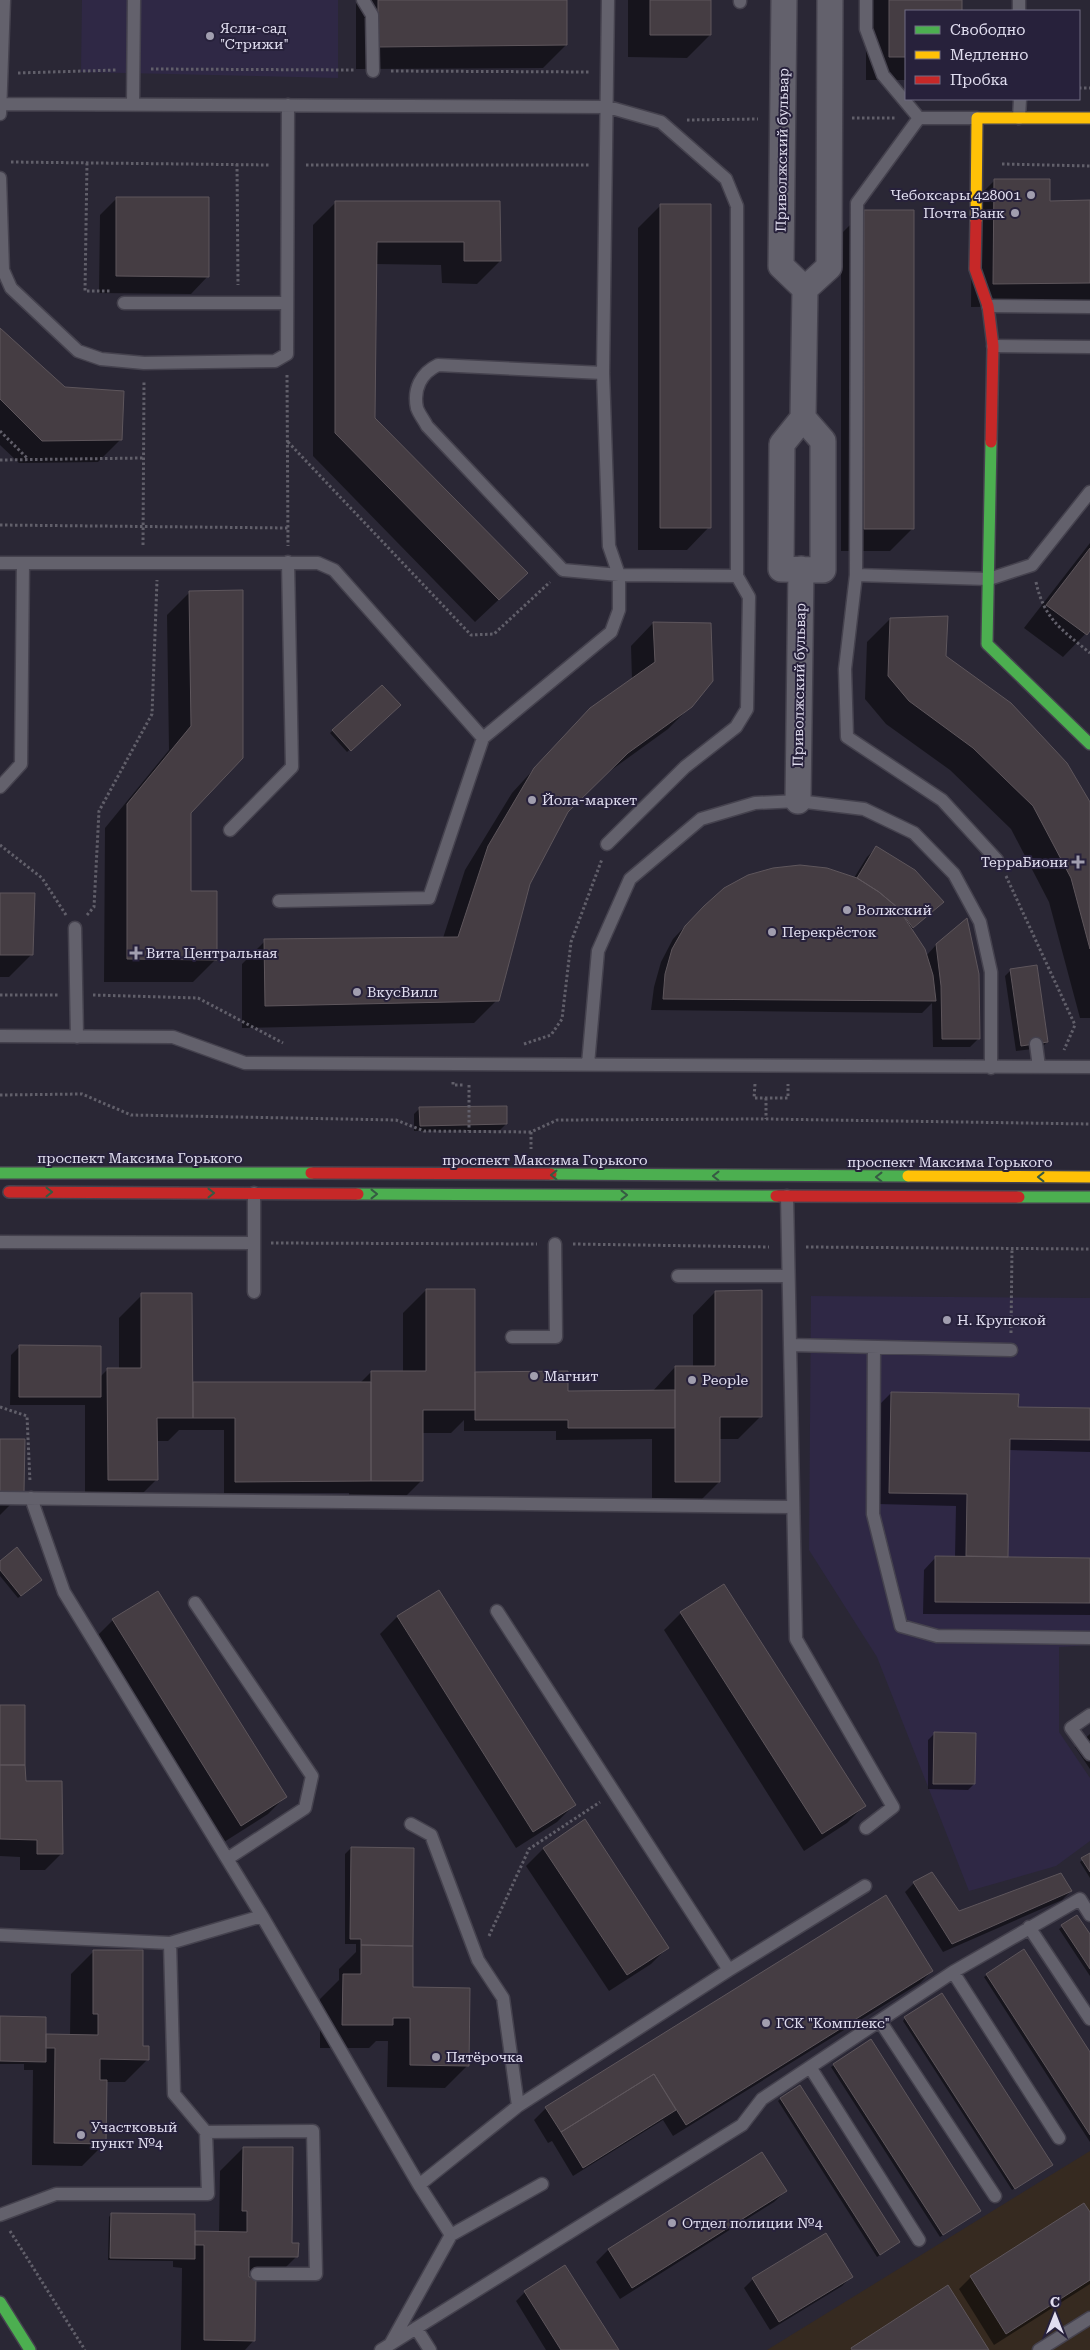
<svg xmlns="http://www.w3.org/2000/svg" width="1090" height="2350" viewBox="0 0 1090 2350" font-family="'Roboto Serif',serif">
	<style>
		.industrial { fill: #362a20 }
		.built { fill: #2f2845 }
		.shadow { fill: #0007 }
		.building { fill: #453d43; stroke: #5e565c }
		.lines { fill: none; stroke-linecap: round; stroke-linejoin: round }
		.lane-casing { stroke: #45424e; stroke-width: 15 }
		.street-casing { stroke: #45424e; stroke-width: 28 }
		.fast-casing { stroke: #45424e; stroke-width: 14 }
		.slow-casing { stroke: #45424e; stroke-width: 14 }
		.jam-casing { stroke: #45424e; stroke-width: 14 }
		.path { stroke: #615f6a; stroke-width: 3; stroke-dasharray: 2.5 2.5; stroke-linecap: butt }
		.lane { stroke: #63616c; stroke-width: 12 }
		.street { stroke: #63616c; stroke-width: 25 }
		.fast { stroke: #4caf50; stroke-width: 11 }
		.slow { stroke: #ffc107; stroke-width: 11 }
		.jam { stroke: #c62828; stroke-width: 11 }
		.oneway { stroke: #365a43 }
		.poi-dot { fill: #a19eaf; stroke: #27213b; stroke-width: 2 }
		.labels { text-anchor: middle; stroke-width: 4; stroke-linejoin: round; paint-order: stroke }
		.poi-label { font-size: 14px; fill: #e1def0; stroke: #27213b; text-anchor: start }
		.street-label { font-size: 14px; fill: #e1def0; stroke: #27213b }
	</style>
	<rect width="100%" height="100%" fill="#2a2735"/>
	<path class="industrial" d="M 1090,2151 L 1090,2350 L 767,2350 Z"/>
	<path class="built" d="M 82,0 L 338,0 L 338,78 L 81,72 Z
		M 811,1296 L 1090,1298 L 1090,1645 L 1059,1647 L 1059,1732 L 1090,1778 L 1090,1841 L 1056,1866 L 969,1891 L 877,1657 L 809,1550 Z"/>
	<path class="shadow" d="M 356,0 L 566,0 L 566,45 L 543,68 L 356,69 Z
		M 628,0 L 710,0 L 710,35 L 687,58 L 628,57 Z
		M 866,0 L 961,0 L 961,11 L 906,11 L 906,80 L 866,80 Z
		M 995,180 L 1049,202 L 1090,201 L 1090,306 L 971,307 L 972,203 Z
		M 117,198 L 208,276 L 191,294 L 99,293 L 100,215 Z
		M 336,202 L 499,202 L 500,261 L 477,284 L 442,283 L 441,265 L 375,264 L 374,419 L 527,573 L 475,622 L 313,456 L 313,225 Z
		M 661,205 L 709,527 L 687,550 L 638,550 L 638,228 Z
		M 864,211 L 913,528 L 890,551 L 841,551 L 841,234 Z
		M 0,330 L 121,439 L 98,462 L 19,463 L 0,445 Z
		M 1090,543 L 1090,629 L 1063,657 L 1024,628 Z
		M 190,592 L 241,592 L 189,812 L 190,892 L 216,959 L 193,982 L 104,982 L 105,828 L 169,750 L 167,615 Z
		M 890,619 L 945,657 L 1090,804 L 1090,1018 L 1080,1018 L 1049,902 L 1011,829 L 950,770 L 886,724 L 865,699 L 867,642 Z
		M 653,623 L 691,706 L 668,729 L 603,776 L 566,812 L 529,884 L 497,1000 L 474,1023 L 242,1028 L 242,964 L 265,941 L 443,938 L 465,870 L 512,793 L 567,733 L 632,680 L 631,646 Z
		M 382,686 L 399,705 L 347,752 L 330,733 Z
		M 876,848 L 933,911 L 911,930 L 926,956 L 936,945 L 979,1038 L 970,1047 L 933,1047 L 932,1003 L 922,1013 L 651,1010 L 654,987 L 661,962 L 673,939 L 692,919 L 854,878 L 867,857 Z
		M 0,894 L 32,954 L 9,977 L 0,977 Z
		M 1011,970 L 1047,1042 L 1041,1048 L 1016,1051 L 1005,976 Z
		M 420,1108 L 506,1124 L 500,1130 L 414,1131 L 414,1114 Z
		M 426,1290 L 474,1375 L 567,1392 L 652,1392 L 675,1367 L 693,1367 L 693,1315 L 715,1292 L 761,1416 L 738,1439 L 719,1439 L 719,1482 L 696,1505 L 652,1505 L 652,1439 L 556,1440 L 556,1431 L 464,1431 L 464,1420 L 451,1433 L 421,1433 L 422,1480 L 399,1503 L 349,1504 L 349,1493 L 224,1493 L 224,1430 L 179,1430 L 168,1441 L 156,1441 L 156,1480 L 133,1503 L 85,1503 L 85,1405 L 10,1405 L 11,1355 L 20,1346 L 100,1377 L 108,1369 L 119,1369 L 119,1318 L 142,1295 L 191,1386 L 193,1384 L 360,1383 L 371,1372 L 403,1372 L 403,1313 Z
		M 891,1393 L 1017,1408 L 1090,1409 L 1090,1452 L 1009,1450 L 1007,1558 L 1090,1559 L 1090,1615 L 923,1614 L 924,1570 L 936,1557 L 955,1557 L 956,1506 L 877,1504 L 879,1405 Z
		M 0,1440 L 23,1492 L 0,1515 Z
		M 0,1562 L 38,1582 L 18,1598 L 0,1576 Z
		M 439,1591 L 574,1805 L 557,1822 L 516,1848 L 380,1634 L 397,1617 Z
		M 681,1613 L 864,1806 L 847,1823 L 804,1851 L 664,1630 Z
		M 113,1620 L 285,1797 L 268,1814 L 224,1842 L 96,1637 Z
		M 0,1706 L 24,1782 L 62,1853 L 45,1870 L 20,1870 L 20,1857 L 0,1856 Z
		M 934,1734 L 974,1784 L 968,1790 L 928,1789 L 928,1740 Z
		M 1090,1734 L 1090,1769 L 1075,1747 Z
		M 351,1848 L 412,1988 L 468,2065 L 445,2088 L 387,2087 L 388,2041 L 376,2041 L 369,2048 L 320,2048 L 320,1999 L 339,1980 L 339,1969 L 356,1952 L 356,1944 L 345,1944 L 345,1854 Z
		M 543,1849 L 668,1947 L 651,1964 L 609,1991 L 526,1866 Z
		M 1090,1854 L 1090,1878 L 1080,1862 Z
		M 932,1873 L 958,1913 L 1071,1891 L 1062,1900 L 943,1952 L 905,1892 L 914,1883 Z
		M 1077,1916 L 1090,1936 L 1090,1976 L 1059,1929 Z
		M 94,1951 L 148,2059 L 125,2082 L 105,2082 L 105,2143 L 82,2166 L 32,2165 L 33,2070 L 24,2070 L 24,2064 L 0,2064 L 0,2017 L 45,2035 L 70,2036 L 71,1974 Z
		M 932,1971 L 920,1983 L 673,2136 L 663,2120 L 573,2176 L 552,2141 L 548,2143 L 534,2120 L 546,2108 Z
		M 987,1975 L 1090,2054 L 1090,2142 L 984,1977 Z
		M 905,2018 L 1049,2167 L 1012,2190 L 903,2021 Z
		M 870,2041 L 977,2213 L 940,2237 L 831,2067 Z
		M 780,2099 L 899,2242 L 896,2244 L 877,2257 L 778,2101 Z
		M 243,2148 L 297,2256 L 274,2279 L 255,2279 L 254,2340 L 245,2350 L 181,2350 L 182,2268 L 173,2267 L 173,2261 L 108,2260 L 109,2217 L 111,2214 L 194,2232 L 219,2233 L 220,2171 Z
		M 762,2154 L 786,2191 L 774,2202 L 620,2299 L 596,2262 L 608,2250 Z
		M 1090,2215 L 1090,2284 L 994,2345 L 959,2289 L 971,2277 Z
		M 565,2267 L 617,2350 L 546,2350 L 516,2301 L 525,2292 Z
		M 851,2277 L 842,2286 L 770,2330 L 744,2288 L 753,2279 Z"/>
	<path class="building" d="M 378,0 L 567,0 L 567,45 L 378,47 Z
		M 650,0 L 711,0 L 711,35 L 650,35 Z
		M 889,0 L 962,0 L 962,11 L 906,11 L 906,57 L 889,57 Z
		M 994,179 L 1050,179 L 1050,201 L 1090,200 L 1090,283 L 993,284 Z
		M 116,197 L 209,197 L 209,277 L 116,276 Z
		M 335,201 L 500,201 L 501,261 L 464,261 L 464,242 L 377,242 L 375,418 L 528,573 L 499,600 L 335,433 Z
		M 660,204 L 711,204 L 711,528 L 660,528 Z
		M 864,210 L 914,210 L 914,529 L 864,529 Z
		M 0,328 L 65,387 L 124,391 L 122,440 L 42,441 L 0,399 Z
		M 1090,548 L 1090,631 L 1087,635 L 1046,605 Z
		M 243,590 L 243,758 L 191,813 L 191,891 L 217,891 L 217,960 L 127,959 L 127,804 L 191,726 L 189,591 Z
		M 948,616 L 946,656 L 1011,703 L 1067,763 L 1090,802 L 1090,949 L 1071,878 L 1033,806 L 973,748 L 909,701 L 888,676 L 890,618 Z
		M 653,622 L 711,623 L 713,681 L 692,707 L 628,753 L 568,812 L 530,884 L 499,1001 L 265,1006 L 264,939 L 458,937 L 488,846 L 534,768 L 590,708 L 655,662 Z
		M 382,685 L 401,705 L 351,751 L 332,730 Z
		M 876,846 L 915,870 L 944,902 L 913,928 L 898,908 L 879,892 L 857,878 Z
		M 800,865 L 827,868 L 857,878 L 879,892 L 898,908 L 925,949 L 933,975 L 936,1001 L 663,999 L 665,974 L 672,949 L 685,926 L 704,906 L 724,888 L 748,875 L 773,868 Z
		M 0,893 L 35,893 L 33,955 L 0,955 Z
		M 967,918 L 979,974 L 980,1039 L 942,1039 L 941,986 L 936,944 Z
		M 1037,965 L 1048,1042 L 1021,1046 L 1010,969 Z
		M 507,1106 L 507,1124 L 420,1126 L 419,1107 Z
		M 426,1289 L 475,1289 L 475,1410 L 423,1410 L 423,1481 L 371,1481 L 371,1371 L 426,1371 Z
		M 762,1290 L 762,1417 L 720,1417 L 720,1482 L 675,1482 L 675,1366 L 715,1366 L 715,1291 Z
		M 141,1293 L 192,1293 L 193,1418 L 157,1418 L 158,1480 L 108,1480 L 107,1368 L 141,1368 Z
		M 19,1345 L 101,1346 L 101,1397 L 19,1397 Z
		M 568,1371 L 568,1391 L 675,1390 L 675,1428 L 568,1428 L 568,1420 L 475,1420 L 475,1372 Z
		M 193,1382 L 371,1382 L 371,1481 L 235,1482 L 235,1418 L 193,1418 Z
		M 891,1392 L 1019,1394 L 1018,1407 L 1090,1408 L 1090,1440 L 1010,1439 L 1008,1557 L 966,1556 L 967,1494 L 889,1493 Z
		M 0,1439 L 25,1439 L 24,1492 L 0,1494 Z
		M 17,1547 L 42,1580 L 21,1596 L 0,1570 L 0,1561 Z
		M 935,1556 L 1090,1558 L 1090,1603 L 935,1602 Z
		M 724,1584 L 866,1806 L 822,1834 L 680,1612 Z
		M 439,1590 L 576,1805 L 533,1832 L 397,1616 Z
		M 158,1591 L 287,1797 L 241,1826 L 112,1619 Z
		M 0,1705 L 25,1705 L 25,1765 L 0,1765 Z
		M 934,1732 L 976,1733 L 975,1784 L 933,1784 Z
		M 0,1765 L 25,1765 L 26,1781 L 62,1781 L 63,1854 L 37,1854 L 37,1840 L 0,1839 Z
		M 585,1819 L 669,1948 L 627,1975 L 543,1848 Z
		M 351,1847 L 414,1848 L 413,1946 L 361,1945 L 361,1939 L 350,1939 Z
		M 1090,1853 L 1090,1872 L 1081,1858 Z
		M 932,1872 L 959,1911 L 1061,1873 L 1072,1891 L 952,1944 L 913,1882 Z
		M 886,1895 L 933,1971 L 686,2125 L 654,2074 L 561,2132 L 545,2107 Z
		M 1077,1915 L 1090,1934 L 1090,1969 L 1061,1925 Z
		M 361,1945 L 413,1946 L 413,1987 L 470,1988 L 469,2066 L 410,2065 L 410,2018 L 393,2018 L 393,2025 L 342,2025 L 343,1974 L 361,1974 Z
		M 1024,1949 L 1090,2052 L 1090,2135 L 986,1974 Z
		M 93,1950 L 143,1950 L 143,2046 L 149,2046 L 149,2060 L 100,2059 L 100,2080 L 107,2080 L 106,2144 L 54,2143 L 55,2048 L 46,2048 L 46,2034 L 98,2035 L 98,2014 L 93,2014 Z
		M 942,1993 L 1053,2165 L 1015,2189 L 904,2017 Z
		M 0,2016 L 46,2017 L 46,2062 L 0,2061 Z
		M 871,2039 L 981,2211 L 943,2235 L 833,2064 Z
		M 654,2074 L 676,2110 L 583,2168 L 561,2132 Z
		M 800,2085 L 900,2242 L 880,2255 L 780,2098 Z
		M 243,2147 L 293,2147 L 292,2243 L 299,2243 L 298,2257 L 249,2257 L 249,2277 L 256,2277 L 255,2341 L 204,2340 L 204,2245 L 195,2245 L 195,2231 L 247,2232 L 247,2211 L 242,2211 Z
		M 762,2152 L 787,2191 L 632,2288 L 608,2249 Z
		M 1084,2203 L 1090,2212 L 1090,2280 L 1006,2334 L 970,2276 Z
		M 111,2213 L 195,2214 L 195,2259 L 110,2258 Z
		M 826,2233 L 853,2277 L 779,2322 L 752,2278 Z
		M 565,2265 L 619,2350 L 561,2350 L 524,2291 Z
		M 948,2285 L 989,2350 L 852,2350 L 851,2348 Z"/>
	<g class="lines">
		<g class="lane-casing">
			<path id="lane" d="M 363,0 L 372,15 L 373,71
				M 740,0 L 740,2
				M 866,0 L 866,29 L 883,75 L 919,118
				M 1019,0 L 1019,11
				M 0,104 L 608,107 L 661,122 L 726,179 L 737,206 L 737,576
				M 133,104 L 134,0
				M 0,114 L 4,0
				M 919,118 L 977,118
				M 1019,118 L 1020,99
				M 0,178 L 3,270 L 11,288 L 78,351 L 101,359 L 144,363 L 275,361 L 287,354 L 288,105
				M 124,303 L 287,303
				M 988,306 L 1090,307
				M 993,346 L 1090,347
				M 603,373 L 438,365 C 421,373 413,389 417,408 C 419,414 424,420 427,426 L 563,570 L 619,575 L 737,576 L 749,597 L 747,709 L 736,727 L 685,767 L 607,844
				M 0,563 L 318,563 L 334,570 L 483,738
				M 856,575 L 857,203 L 919,118
				M 0,787 L 21,764 L 23,563
				M 230,830 L 292,767 L 288,562
				M 997,860 L 942,800 L 847,737 L 845,669 L 856,575 L 989,579 L 1032,565 L 1090,492
				M 279,901 L 429,898 L 483,738 L 611,632 L 619,610 L 619,575 L 609,546 L 603,373 L 608,0
				M 75,928 L 77,1037
				M 0,1036 L 173,1037 L 245,1063 L 1090,1067
				M 1036,1044 L 1039,1067
				M 588,1064 L 598,951 L 630,879 L 701,819 L 755,803 L 798,801 L 864,809 L 914,833 L 954,874 L 980,922 L 991,972 L 991,1068
				M 254,1193 L 254,1292
				M 787,1196 L 796,1639 L 893,1807 L 866,1828
				M 0,1242 L 254,1243
				M 678,1276 L 788,1276
				M 512,1337 L 556,1337 L 555,1244
				M 790,1345 L 1011,1350
				M 874,1348 L 873,1514 L 901,1626 L 937,1636 L 1090,1638
				M 0,1498 L 793,1507
				M 31,1498 L 64,1592 L 262,1916 L 419,2185 L 451,2235
				M 195,1603 L 312,1776 L 305,1808 L 227,1859
				M 497,1611 L 729,1970
				M 1090,1715 L 1071,1728 L 1090,1754
				M 411,1824 L 431,1835 L 478,1960 L 503,1998 L 518,2106
				M 1029,1927 L 1090,2019
				M 0,1935 L 170,1943 L 262,1916
				M 170,1943 L 174,2094 L 206,2132
				M 953,1972 L 1059,2138
				M 880,2021 L 995,2196
				M 810,2067 L 919,2240
				M 419,2185 L 518,2106 L 729,1970 L 865,1886
				M 0,2215 L 56,2194 L 208,2194 L 206,2132 L 313,2131 L 316,2274 L 257,2274
				M 416,2328 L 430,2350
				M 391,2343 L 451,2235 L 542,2184
				M 381,2350 L 742,2125 L 762,2099 L 953,1972 L 1080,1899 L 1090,1915
				M 1039,2350 L 1090,2318"/>
		</g>
		<g class="street-casing">
			<path id="street" d="M 784,0 L 781,266 L 805,289 L 803,418 L 782,444 L 781,569 L 823,570 L 823,441 L 803,418
				M 805,289 L 829,267 L 830,0
				M 798,801 L 801,569"/>
		</g>
		<g class="fast-casing">
			<path id="fast" d="M 991,442 L 987,644 L 1090,744
				M 0,1173 L 311,1173
				M 551,1174 L 908,1176
				M 358,1194 L 776,1196
				M 1019,1197 L 1090,1197
				M 0,2302 L 30,2350"/>
		</g>
		<g class="slow-casing">
			<path id="slow" d="M 976,220 L 977,118 L 1090,118
				M 908,1176 L 1090,1177"/>
		</g>
		<g class="jam-casing">
			<path id="jam" d="M 976,220 L 975,269 L 988,306 L 993,346 L 991,442
				M 311,1173 L 551,1174
				M 9,1192 L 358,1194
				M 776,1196 L 1019,1197"/>
		</g>
		<path class="path" d="M 151,69 L 354,70
			M 391,71 L 589,72
			M 18,73 L 117,70
			M 1079,88 L 1090,88
			M 852,118 L 896,118
			M 687,120 L 758,119
			M 11,162 L 269,165
			M 87,163 L 85,291 L 111,291
			M 237,164 L 238,285
			M 1002,164 L 1090,166
			M 306,165 L 589,165
			M 287,375 L 288,546
			M 0,431 L 28,459
			M 288,442 L 471,635 L 494,634 L 550,582
			M 0,460 L 143,458
			M 0,525 L 288,528
			M 143,545 L 144,381
			M 1036,582 C 1044,619 1062,630 1090,653
			M 0,845 L 42,878 L 66,915
			M 1006,876 L 1075,1025 L 1064,1050
			M 87,915 L 94,907 L 99,811 L 152,714 L 157,580
			M 0,995 L 59,995
			M 93,995 L 198,998 L 283,1043
			M 524,1044 L 551,1035 L 562,1019 L 571,942 L 602,859
			M 453,1082 L 453,1085 L 464,1085
			M 755,1084 L 754,1098 L 788,1098 L 788,1084
			M 469,1085 L 469,1131
			M 0,1095 L 82,1094 L 131,1115 L 396,1120 L 424,1131 L 531,1132 L 557,1120 L 766,1119 L 1090,1124
			M 766,1098 L 766,1119
			M 531,1132 L 531,1149
			M 271,1243 L 537,1244
			M 573,1244 L 769,1247
			M 806,1247 L 1090,1249
			M 1011,1333 L 1012,1248
			M 0,1407 L 27,1416 L 30,1482
			M 489,1936 L 529,1849 L 600,1802
			M 10,2231 L 85,2350"/>
		<use href="#lane" class="lane"/>
		<use href="#street" class="street"/>
		<use href="#fast" class="fast"/>
		<use href="#slow" class="slow"/>
		<use href="#jam" class="jam"/>
	</g>
	<defs><path id="oneway-chevron" d="M-2-3.5L2.5 0L-2 3.5" fill="none" stroke-width="1.6" stroke-linecap="round" stroke-linejoin="round" transform="scale(1.25)"/></defs>
	<g class="oneway">
		<use href="#oneway-chevron" transform="translate(554 1175) rotate(180)"/>
		<use href="#oneway-chevron" transform="translate(716 1176) rotate(-180)"/>
		<use href="#oneway-chevron" transform="translate(879 1177) rotate(-180)"/>
		<use href="#oneway-chevron" transform="translate(1041 1177) rotate(-180)"/>
		<use href="#oneway-chevron" transform="translate(49 1192)"/>
		<use href="#oneway-chevron" transform="translate(211 1193)"/>
		<use href="#oneway-chevron" transform="translate(374 1194)"/>
		<use href="#oneway-chevron" transform="translate(624 1195)"/>
	</g>
	<g class="poi-dot">
		<circle cx="210" cy="36" r="5"/>
		<circle cx="1031" cy="195" r="5"/>
		<circle cx="1015" cy="213" r="5"/>
		<circle cx="532" cy="800" r="5"/>
		<path d="M1075.5 854.5h5v5h5v5h-5v5h-5v-5h-5v-5h5z"/>
		<circle cx="847" cy="910" r="5"/>
		<circle cx="772" cy="932" r="5"/>
		<path d="M133.5 945.5h5v5h5v5h-5v5h-5v-5h-5v-5h5z"/>
		<circle cx="357" cy="992" r="5"/>
		<circle cx="947" cy="1320" r="5"/>
		<circle cx="534" cy="1376" r="5"/>
		<circle cx="692" cy="1380" r="5"/>
		<circle cx="766" cy="2023" r="5"/>
		<circle cx="436" cy="2057" r="5"/>
		<circle cx="81" cy="2135" r="5"/>
		<circle cx="672" cy="2223" r="5"/>
	</g>
	<g class="labels">
		<g class="poi-label">
			<text x="220" y="33">Ясли-сад<tspan x="220" dy="16">"Стрижи"</tspan></text>
			<text x="1021" y="200" text-anchor="end">Чебоксары 428001</text>
			<text x="1005" y="218" text-anchor="end">Почта Банк</text>
			<text x="542" y="805">Йола-маркет</text>
			<text x="1068" y="867" text-anchor="end">ТерраБиони</text>
			<text x="857" y="915">Волжский</text>
			<text x="782" y="937">Перекрёсток</text>
			<text x="146" y="958">Вита Центральная</text>
			<text x="367" y="997">ВкусВилл</text>
			<text x="957" y="1325">Н. Крупской</text>
			<text x="544" y="1381">Магнит</text>
			<text x="702" y="1385">People</text>
			<text x="776" y="2028">ГСК "Комплекс"</text>
			<text x="446" y="2062">Пятёрочка</text>
			<text x="91" y="2132">Участковый<tspan x="91" dy="16">пункт №4</tspan></text>
			<text x="682" y="2228">Отдел полиции №4</text>
		</g>
		<g class="street-label">
			<text transform="translate(782 150) rotate(-89)" y="5">Приволжский бульвар</text>
			<text transform="translate(799 685) rotate(-89)" y="5">Приволжский бульвар</text>
			<text x="140" y="1163">проспект Максима Горького</text>
			<text x="545" y="1165">проспект Максима Горького</text>
			<text x="950" y="1167">проспект Максима Горького</text>
		</g>
	</g>
	<rect x="905" y="10" width="175" height="90" fill="#27213b" stroke="#716d83"/>
	<rect x="915" y="26" width="25" height="8" fill="#4caf50" stroke="#716d83"/>
	<text x="950" y="35" font-size="15" fill="#e1def0">Свободно</text>
	<rect x="915" y="51" width="25" height="8" fill="#ffc107" stroke="#716d83"/>
	<text x="950" y="60" font-size="15" fill="#e1def0">Медленно</text>
	<rect x="915" y="76" width="25" height="8" fill="#c62828" stroke="#716d83"/>
	<text x="950" y="85" font-size="15" fill="#e1def0">Пробка</text>
	<g transform="translate(1055 2315)" stroke="#27213b" stroke-width="4" paint-order="stroke">
	<path d="M0-4L9 19L0 12L-9 19Z" fill="#e1def0"/>
	<text y="-8" font-size="14" font-weight="bold" text-anchor="middle" fill="#e1def0">С</text>
	</g>
</svg>
